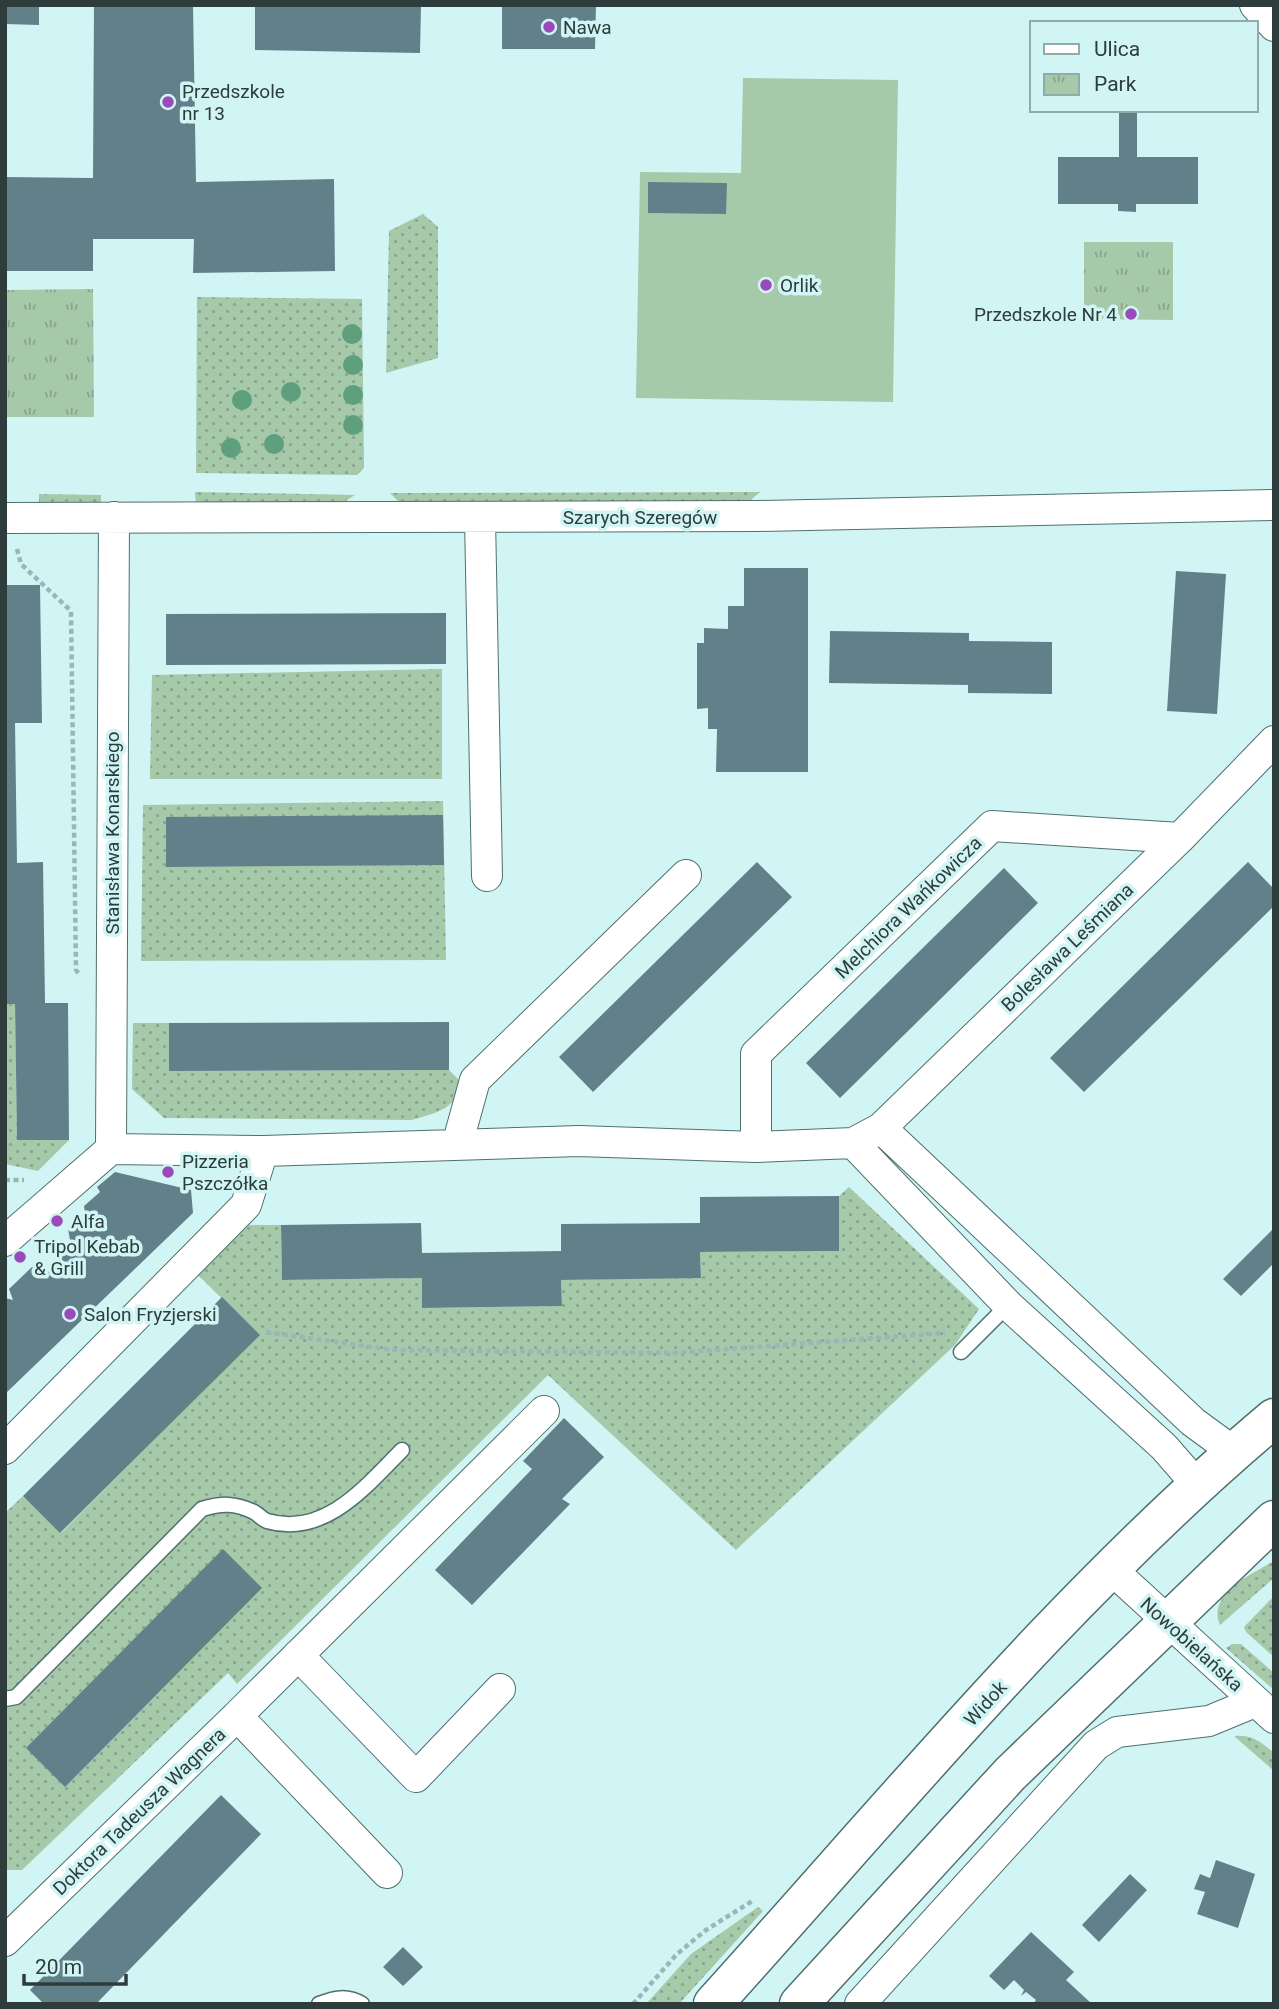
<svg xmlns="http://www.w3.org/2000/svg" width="1279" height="2009" viewBox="0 0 1279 2009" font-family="Roboto,sans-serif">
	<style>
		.grass { fill: url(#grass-dots) }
		.park { fill: url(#park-tufts) }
		.garden { fill: #a6c9a9 }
		.building { fill: #62808a }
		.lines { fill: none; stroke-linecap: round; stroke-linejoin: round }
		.lane-casing { stroke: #4f706f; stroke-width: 17 }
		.street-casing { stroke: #4f706f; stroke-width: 32 }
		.secondary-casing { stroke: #4f706f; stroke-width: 41 }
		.path { stroke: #9ab6b6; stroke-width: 4.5; stroke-dasharray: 5 3.5; stroke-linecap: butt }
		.lane { stroke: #fff; stroke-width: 14 }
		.street { stroke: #fff; stroke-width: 30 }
		.secondary { stroke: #fff; stroke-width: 38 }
		.tree { fill: #5e9f7d }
		.poi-dot { fill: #9b4aba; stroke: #d1f5f4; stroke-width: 2.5 }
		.labels { text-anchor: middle; stroke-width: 7; stroke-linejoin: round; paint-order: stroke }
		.poi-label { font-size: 19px; fill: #2e3c3c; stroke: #d1f5f4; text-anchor: start }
		.street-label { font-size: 19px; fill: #2e3c3c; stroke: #d1f5f4 }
	</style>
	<defs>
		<pattern id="grass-dots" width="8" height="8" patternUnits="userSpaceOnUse" patternTransform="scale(1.75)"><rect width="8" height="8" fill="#a6c9a9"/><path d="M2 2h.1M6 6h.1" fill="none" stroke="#88a48b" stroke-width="1.8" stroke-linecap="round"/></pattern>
		<pattern id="park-tufts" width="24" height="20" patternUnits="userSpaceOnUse" patternTransform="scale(1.75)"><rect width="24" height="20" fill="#a6c9a9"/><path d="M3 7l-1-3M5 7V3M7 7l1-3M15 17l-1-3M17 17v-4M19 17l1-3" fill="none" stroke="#88a48b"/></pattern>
	</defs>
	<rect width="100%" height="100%" fill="#d1f5f4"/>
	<path class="grass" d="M 423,214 L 438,227 L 438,358 L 386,373 L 389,231 Z
		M 197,297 L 362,299 L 364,468 L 357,475 L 196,473 Z
		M 195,492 L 355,495 L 339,505 L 196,505 Z
		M 760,492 L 744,506 L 402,505 L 390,493 Z
		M 39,494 L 101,495 L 101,504 L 39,504 Z
		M 442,669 L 442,779 L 150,779 L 152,675 Z
		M 443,801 L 446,960 L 141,961 L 143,805 Z
		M 5,1004 L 15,1004 L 17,1140 L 69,1140 L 38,1171 L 5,1164 Z
		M 133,1023 L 169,1023 L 170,1071 L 449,1070 L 462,1083 C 457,1109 434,1114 411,1120 L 164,1118 L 132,1089 Z
		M 849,1187 L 979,1309 L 955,1345 L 736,1550 L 548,1375 L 237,1684 L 228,1673 L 22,1870 L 5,1870 L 5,1513 L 23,1496 L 61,1533 L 259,1335 L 198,1275 L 249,1225 L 281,1225 L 282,1280 L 422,1278 L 422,1308 L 562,1306 L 561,1280 L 701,1277 L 700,1252 L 839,1251 L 839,1196 Z
		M 1274,1561 L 1274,1578 L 1220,1625 C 1206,1594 1253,1573 1274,1561 Z
		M 1274,1596 L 1274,1657 L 1246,1632 L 1244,1627 Z
		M 1232,1644 L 1241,1644 L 1274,1673 L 1274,1690 L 1226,1648 Z
		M 1234,1736 C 1252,1734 1261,1742 1274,1753 L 1274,1771 Z
		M 758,1907 L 763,1911 L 679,2004 L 646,2004 L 691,1954 Z"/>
	<path class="park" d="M 1084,242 L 1173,242 L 1173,320 L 1084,319 Z
		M 93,289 L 94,417 L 5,417 L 5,290 Z"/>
	<path class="garden" d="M 743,78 L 898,80 L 893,402 L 636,398 L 640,172 L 741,173 Z"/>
	<path class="building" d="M 5,5 L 39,5 L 39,25 L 5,24 Z
		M 94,5 L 193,5 L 196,182 L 334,179 L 335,271 L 193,273 L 194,239 L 93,239 L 93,271 L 5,271 L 5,177 L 93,178 Z
		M 255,5 L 421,5 L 420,53 L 255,50 Z
		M 502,5 L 596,5 L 595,49 L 502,49 Z
		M 1119,110 L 1137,110 L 1137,157 L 1198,157 L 1198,204 L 1136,204 L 1136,212 L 1118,211 L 1118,204 L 1058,204 L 1058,157 L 1119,157 Z
		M 648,182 L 727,183 L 726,214 L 648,213 Z
		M 744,568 L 808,568 L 808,772 L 716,772 L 717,729 L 708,729 L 708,708 L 697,709 L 697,643 L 704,643 L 704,628 L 728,629 L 728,606 L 744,606 Z
		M 1176,571 L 1226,574 L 1217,714 L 1167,711 Z
		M 5,585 L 40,585 L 42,723 L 15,723 L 17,863 L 43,862 L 45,1003 L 68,1003 L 69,1140 L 17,1140 L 15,1004 L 5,1004 Z
		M 446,613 L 446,664 L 166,665 L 166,614 Z
		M 830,631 L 969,633 L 969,641 L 1052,642 L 1052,694 L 968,693 L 968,685 L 829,683 Z
		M 443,815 L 444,865 L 166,867 L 166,817 Z
		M 757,862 L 792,897 L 593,1092 L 559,1057 Z
		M 1248,862 L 1274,889 L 1274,906 L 1084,1092 L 1050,1058 Z
		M 1004,868 L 1038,903 L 840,1098 L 806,1063 Z
		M 449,1022 L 449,1070 L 169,1071 L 169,1023 Z
		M 115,1172 L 191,1190 L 193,1213 L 5,1394 L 5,1298 L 13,1300 L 9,1289 L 32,1267 L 58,1274 L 54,1257 L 70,1240 L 68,1229 L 85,1213 L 84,1206 L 100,1192 L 97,1187 Z
		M 839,1196 L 839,1251 L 700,1252 L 701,1278 L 561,1280 L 562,1306 L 422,1308 L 422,1278 L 282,1280 L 281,1225 L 421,1223 L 422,1253 L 561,1251 L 561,1224 L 700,1223 L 700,1197 Z
		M 1274,1228 L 1274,1263 L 1241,1296 L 1223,1279 Z
		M 222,1297 L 260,1335 L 60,1533 L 23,1496 Z
		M 564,1418 L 604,1457 L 562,1499 L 570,1504 L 472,1605 L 435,1570 L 532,1469 L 523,1461 Z
		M 223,1549 L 262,1588 L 65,1787 L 26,1748 Z
		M 221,1795 L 261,1834 L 96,2004 L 44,2004 L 30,1990 Z
		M 1216,1860 L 1255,1874 L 1238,1928 L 1197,1914 L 1205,1892 L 1194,1889 L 1200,1874 L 1210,1878 Z
		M 1130,1874 L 1147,1890 L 1099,1942 L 1082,1925 Z
		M 1031,1932 L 1074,1972 L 1066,1980 L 1092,2004 L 1033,2004 L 1036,2000 L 1026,1992 L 1021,1996 L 1024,1990 L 1014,1980 L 1004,1990 L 989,1976 Z
		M 403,1947 L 423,1967 L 403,1986 L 383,1967 Z"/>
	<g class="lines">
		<g class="lane-casing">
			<path id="lane" d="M 961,1352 L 1008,1305
				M 5,1699 L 16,1697 L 202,1509 C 222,1503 235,1503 254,1512 C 259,1515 262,1519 267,1521 C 325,1538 367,1485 402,1450
				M 319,2004 C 334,1998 347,1995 362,2004"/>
		</g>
		<g class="street-casing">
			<path id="street" d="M 1255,5 L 1274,26
				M 5,518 L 757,516 L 1274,505
				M 480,518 L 487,876
				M 881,1128 L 1193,1422 L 1234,1452
				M 853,1143 L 1008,1305 L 1164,1447 L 1198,1486
				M 457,1145 L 475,1080 L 686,875
				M 756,1147 L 756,1054 L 992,826 L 1180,838
				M 111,1149 L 114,517
				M 5,1241 L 111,1149 L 263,1151 L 579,1141 L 756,1147 L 853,1143 L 881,1128 L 1180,838 L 1274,741
				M 5,1449 L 246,1205 L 263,1151
				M 1111,1569 L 1274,1718
				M 298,1655 L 416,1777 L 500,1689
				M 237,1716 L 544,1411
				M 5,1941 L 237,1716 L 387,1873
				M 860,2004 L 1096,1745 L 1117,1732 L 1209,1721 L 1255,1702"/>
		</g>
		<g class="secondary-casing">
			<path id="secondary" d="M 713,2004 C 894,1804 1067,1592 1274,1418
				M 799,2004 L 1010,1774 L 1274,1520"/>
		</g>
		<path class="path" d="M 17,549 L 21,564 L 71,611 L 76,970 L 80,975
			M 5,1180 L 24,1180
			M 266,1332 L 392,1350 L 673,1353 L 945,1333
			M 633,2004 L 677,1954 L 706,1930 L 754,1900"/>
		<use href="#lane" class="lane"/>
		<use href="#street" class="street"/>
		<use href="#secondary" class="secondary"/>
	</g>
	<g class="tree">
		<circle cx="352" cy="334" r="10"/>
		<circle cx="353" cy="365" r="10"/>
		<circle cx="291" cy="392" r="10"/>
		<circle cx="353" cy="395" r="10"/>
		<circle cx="242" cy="400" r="10"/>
		<circle cx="353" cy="425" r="10"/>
		<circle cx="274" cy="444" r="10"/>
		<circle cx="231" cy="448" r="10"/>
	</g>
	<g class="poi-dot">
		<circle cx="549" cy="27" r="7"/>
		<circle cx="168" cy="102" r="7"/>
		<circle cx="766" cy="285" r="7"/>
		<circle cx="1131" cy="314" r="7"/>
		<circle cx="168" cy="1172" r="7"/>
		<circle cx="57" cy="1221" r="7"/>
		<circle cx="20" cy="1257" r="7"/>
		<circle cx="70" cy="1314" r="7"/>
	</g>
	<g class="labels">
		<g class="poi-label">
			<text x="563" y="34">Nawa</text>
			<text x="182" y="98">Przedszkole<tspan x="182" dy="22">nr 13</tspan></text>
			<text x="780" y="292">Orlik</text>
			<text x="1117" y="321" text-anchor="end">Przedszkole Nr 4</text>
			<text x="182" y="1168">Pizzeria<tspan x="182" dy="22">Pszczółka</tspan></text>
			<text x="71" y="1228">Alfa</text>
			<text x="34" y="1253">Tripol Kebab<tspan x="34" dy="22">&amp; Grill</tspan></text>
			<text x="84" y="1321">Salon Fryzjerski</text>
		</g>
		<g class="street-label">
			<text x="640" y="524">Szarych Szeregów</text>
			<text transform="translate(112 833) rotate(-90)" y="7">Stanisława Konarskiego</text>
			<text transform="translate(908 907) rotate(-44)" y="7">Melchiora Wańkowicza</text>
			<text transform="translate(1067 947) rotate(-44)" y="7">Bolesława Leśmiana</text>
			<text transform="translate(1192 1644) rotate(42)" y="7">Nowobielańska</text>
			<text transform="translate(985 1703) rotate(-48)" y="7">Widok</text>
			<text transform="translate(139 1811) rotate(-44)" y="7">Doktora Tadeusza Wagnera</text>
		</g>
	</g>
	<rect width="1279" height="2009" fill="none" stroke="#2e3c3c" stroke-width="14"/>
	<rect x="1030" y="21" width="228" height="91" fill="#d1f5f4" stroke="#90abaa" stroke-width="2"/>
	<rect x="1044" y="44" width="35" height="10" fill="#ffffff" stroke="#90abaa" stroke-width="2"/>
	<text x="1094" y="56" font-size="21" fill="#2e3c3c">Ulica</text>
	<rect x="1044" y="74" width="35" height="21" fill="url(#park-tufts)" stroke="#90abaa" stroke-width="2"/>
	<text x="1094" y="91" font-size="21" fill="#2e3c3c">Park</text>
	<path d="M24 1974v10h102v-10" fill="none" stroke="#2e3c3c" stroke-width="3.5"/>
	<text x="35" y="1974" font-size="21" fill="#2e3c3c" stroke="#d1f5f4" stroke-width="5" paint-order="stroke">20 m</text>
</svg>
